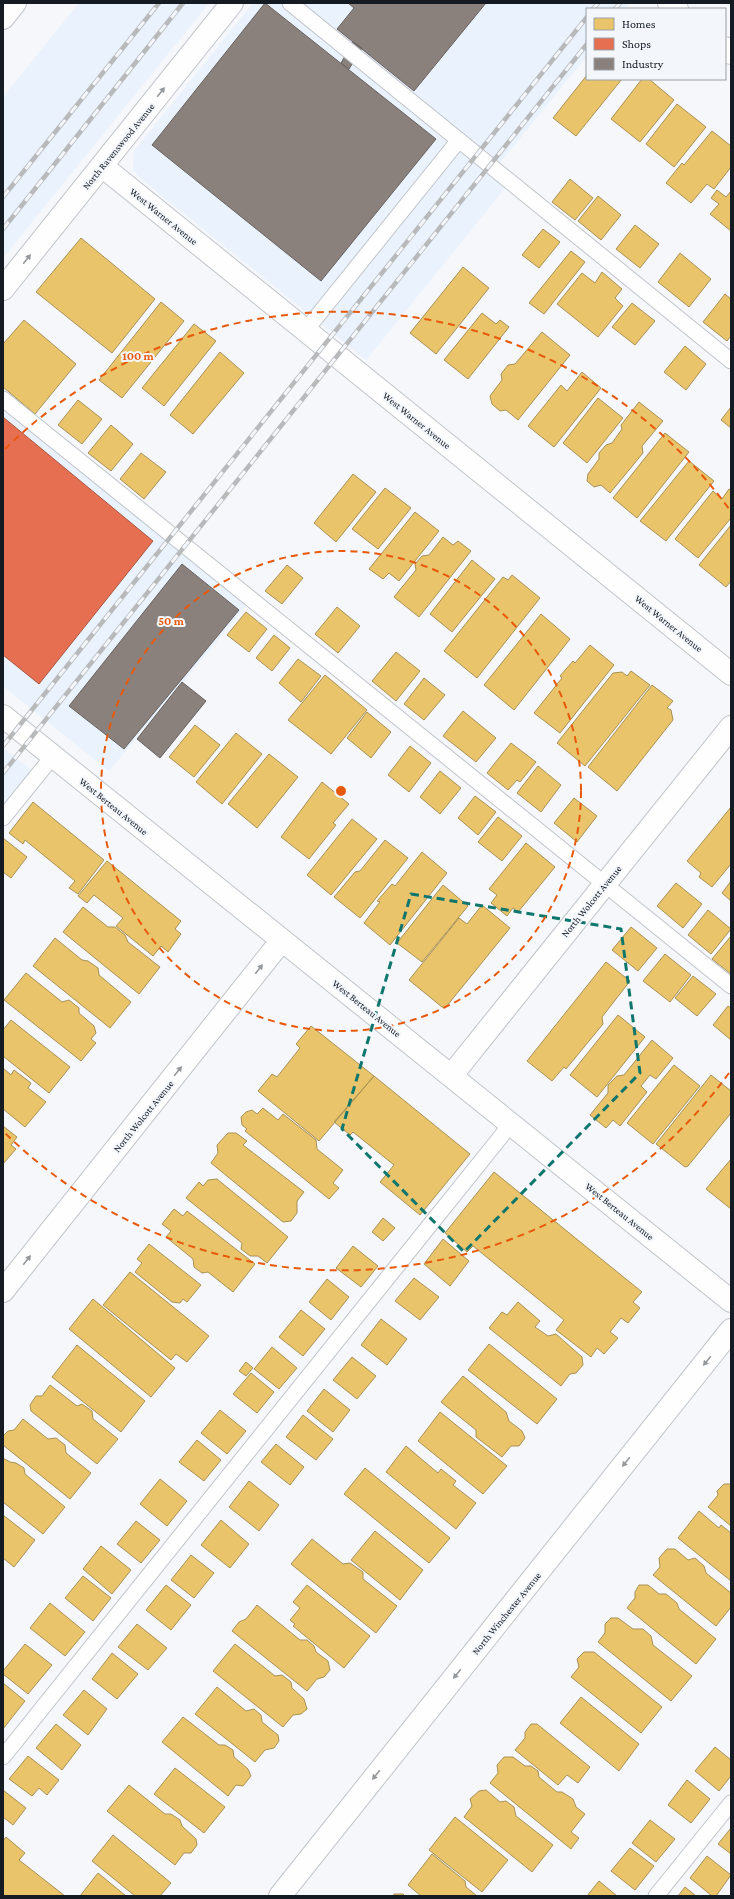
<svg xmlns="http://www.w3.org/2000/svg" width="734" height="1899" viewBox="0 0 734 1899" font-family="'Crimson Pro',serif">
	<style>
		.built { fill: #e9f2fd }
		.homes { fill: #e9c46a; stroke: #a99155 }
		.shops { fill: #e76f51; stroke: #a85643 }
		.industry { fill: #8a817c; stroke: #676261 }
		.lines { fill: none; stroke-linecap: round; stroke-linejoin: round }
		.lane-casing { stroke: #c0c4ca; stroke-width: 17 }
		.street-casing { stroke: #c0c4ca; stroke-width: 24 }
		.lane { stroke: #fefefe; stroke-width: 15 }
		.street { stroke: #fefefe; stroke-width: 22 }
		.rail-casing { stroke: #b8b9ba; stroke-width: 4.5 }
		.rail { stroke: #f3f7fc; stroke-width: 3; stroke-dasharray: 9; stroke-linecap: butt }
		.oneway { fill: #95989b }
		.marked { fill: none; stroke: #0f766e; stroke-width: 3; stroke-dasharray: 8 5; stroke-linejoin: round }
		.ring { fill: none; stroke: #e8590c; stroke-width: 2; stroke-dasharray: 7 5 }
		.labels { text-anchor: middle; stroke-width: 4; stroke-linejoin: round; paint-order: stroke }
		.street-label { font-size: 10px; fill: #151b23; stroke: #f3f7fc }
		.centre { fill: #e8590c; stroke: #f3f7fc; stroke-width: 2 }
		.ring-label { font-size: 12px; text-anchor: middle; font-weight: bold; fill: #e8590c; stroke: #f3f7fc; stroke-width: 4; stroke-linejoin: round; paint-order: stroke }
	</style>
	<rect width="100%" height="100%" fill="#f5f7fa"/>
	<path class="built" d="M 79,3 L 209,3 L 3,258 L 3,97 Z
		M 253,3 L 630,3 L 625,9 L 587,9 L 587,56 L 495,169 L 510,182 L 366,360 L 141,179 L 133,170 L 134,151 Z
		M 3,399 L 252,599 L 109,771 L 3,686 Z
		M 3,748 L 38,775 L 3,818 Z"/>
	<path class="homes" d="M 587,75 L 587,79 L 622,79 L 576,136 L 553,118 Z
		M 642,79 L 649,79 L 674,100 L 640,142 L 611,119 Z
		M 677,104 L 706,127 L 674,167 L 646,144 Z
		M 712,131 L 731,146 L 731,167 L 714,189 L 707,184 L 691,203 L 666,183 L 682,163 L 684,165 Z
		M 570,179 L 593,198 L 575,220 L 552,202 Z
		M 717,190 L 726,197 L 731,191 L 731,231 L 710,214 L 719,204 L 711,198 Z
		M 598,196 L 621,215 L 601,240 L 578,221 Z
		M 635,225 L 659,244 L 640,268 L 616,249 Z
		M 543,229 L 560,242 L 539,268 L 522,255 Z
		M 81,238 L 155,299 L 112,353 L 36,292 Z
		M 571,251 L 585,262 L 544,314 L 529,303 Z
		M 680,253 L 711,279 L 689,307 L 658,282 Z
		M 463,267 L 489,288 L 436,354 L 410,333 Z
		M 602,272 L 622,289 L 615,298 L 623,306 L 598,337 L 557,304 L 582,273 L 595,283 Z
		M 725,294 L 731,299 L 731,336 L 727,341 L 703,322 Z
		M 161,302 L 184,321 L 122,398 L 99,380 Z
		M 632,303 L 655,321 L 635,345 L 612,327 Z
		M 482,313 L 496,324 L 500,320 L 509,327 L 468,379 L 444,360 Z
		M 24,320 L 76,364 L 35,414 L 3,387 L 3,344 Z
		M 194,324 L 216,341 L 164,406 L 142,388 Z
		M 542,332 L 570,355 L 518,420 L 506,410 L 500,411 L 492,404 L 490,396 L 502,380 L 501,374 L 508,365 L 515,364 Z
		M 685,346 L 706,364 L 686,390 L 664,372 Z
		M 220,352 L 244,373 L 193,434 L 170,415 Z
		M 582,372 L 601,388 L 554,447 L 528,426 L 561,385 L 567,391 Z
		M 598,398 L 623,418 L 587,463 L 563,443 Z
		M 78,400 L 102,419 L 82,444 L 58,425 Z
		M 639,402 L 663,421 L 642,446 L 643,453 L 610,493 L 601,485 L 594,487 L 587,481 L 588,474 L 599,459 L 599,453 L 606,445 L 612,443 L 622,429 L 621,425 Z
		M 731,407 L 731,428 L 721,420 Z
		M 111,425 L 133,444 L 111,471 L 88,453 Z
		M 665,433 L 689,452 L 637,518 L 613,498 Z
		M 141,453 L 166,472 L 144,499 L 120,479 Z
		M 689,461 L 714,481 L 666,541 L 640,521 Z
		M 353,474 L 376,492 L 336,542 L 314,523 Z
		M 385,488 L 411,508 L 378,549 L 352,529 Z
		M 729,489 L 731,490 L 731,518 L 698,558 L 675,539 L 713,491 L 722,499 Z
		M 415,512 L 439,531 L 399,581 L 389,573 L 383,579 L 369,569 Z
		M 731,525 L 731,581 L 726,587 L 699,565 Z
		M 443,537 L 453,545 L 458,541 L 471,551 L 419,617 L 394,597 L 416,570 L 415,564 L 422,556 L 429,555 Z
		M 472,560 L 495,579 L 452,632 L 430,614 Z
		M 287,565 L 303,578 L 282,604 L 265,591 Z
		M 512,575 L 540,598 L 477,678 L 444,651 L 503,577 L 508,580 Z
		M 337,607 L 360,626 L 338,653 L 315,634 Z
		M 246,612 L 267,629 L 249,652 L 227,635 Z
		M 541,614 L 570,639 L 514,710 L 484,685 Z
		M 274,635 L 290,648 L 272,671 L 256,658 Z
		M 590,645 L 614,665 L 560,733 L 534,713 L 562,678 L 560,676 L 573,661 L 575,663 Z
		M 396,652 L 420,671 L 396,701 L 372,681 Z
		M 298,659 L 321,676 L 301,702 L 279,683 Z
		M 631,671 L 650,685 L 585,766 L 557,743 L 613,673 L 622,672 L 627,676 Z
		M 325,675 L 367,710 L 331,754 L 288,720 Z
		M 424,678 L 445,695 L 424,720 L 404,704 Z
		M 652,685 L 673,701 L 667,708 L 671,710 L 673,720 L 617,791 L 588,767 Z
		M 463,711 L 496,738 L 476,762 L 443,736 Z
		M 367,712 L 391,732 L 371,758 L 347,738 Z
		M 195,725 L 220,745 L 194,777 L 169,757 Z
		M 236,733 L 262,754 L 222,804 L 196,782 Z
		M 511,743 L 536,762 L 520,782 L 517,780 L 508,790 L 487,773 Z
		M 410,746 L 431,763 L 409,792 L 388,775 Z
		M 269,754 L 298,777 L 257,828 L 228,804 Z
		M 538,766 L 561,785 L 541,812 L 517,793 Z
		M 440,771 L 461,788 L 440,814 L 420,797 Z
		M 322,782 L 349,804 L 333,823 L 336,825 L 309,859 L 281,837 Z
		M 475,796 L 496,812 L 478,835 L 458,818 Z
		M 574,798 L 597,816 L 577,842 L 554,823 Z
		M 33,802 L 104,860 L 78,894 L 69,888 L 75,881 L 25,840 L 23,844 L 9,833 Z
		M 731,807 L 731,864 L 712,887 L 699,877 L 701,873 L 687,861 Z
		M 498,817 L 522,836 L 502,861 L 478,842 Z
		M 352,819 L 377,839 L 331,895 L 307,875 Z
		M 3,838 L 27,857 L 11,878 L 3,872 Z
		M 385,840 L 408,858 L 360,918 L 334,897 L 355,872 L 360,871 Z
		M 526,843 L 555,867 L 518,912 L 513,908 L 507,916 L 491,903 L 497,895 L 489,889 Z
		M 422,852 L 447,873 L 390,945 L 364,923 L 380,902 L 377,901 L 392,884 L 395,886 Z
		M 107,861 L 181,921 L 175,929 L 181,934 L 168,952 L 161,946 L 153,956 L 116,926 L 123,918 L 94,895 L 87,903 L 78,896 Z
		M 731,881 L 731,901 L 722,893 Z
		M 676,883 L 702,904 L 683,928 L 657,906 Z
		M 443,885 L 468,906 L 422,962 L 397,943 Z
		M 482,905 L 510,928 L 446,1007 L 442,1007 L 409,980 L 459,918 L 467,924 Z
		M 83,907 L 108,927 L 115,927 L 125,935 L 128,942 L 160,967 L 139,994 L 63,932 Z
		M 708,910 L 731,929 L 711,954 L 688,935 Z
		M 631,927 L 657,948 L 638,971 L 612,950 Z
		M 731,936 L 731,974 L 712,959 Z
		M 55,938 L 82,960 L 88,961 L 98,968 L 99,975 L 131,1002 L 110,1028 L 33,966 Z
		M 665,954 L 691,975 L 670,1002 L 643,981 Z
		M 606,962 L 630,981 L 602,1017 L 603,1024 L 566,1069 L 564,1067 L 552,1081 L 527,1061 Z
		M 26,973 L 62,1002 L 69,1000 L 79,1008 L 79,1013 L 94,1026 L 96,1033 L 91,1039 L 96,1043 L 81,1061 L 4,1000 Z
		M 693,976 L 716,994 L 697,1016 L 675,998 Z
		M 728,1006 L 731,1008 L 731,1040 L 713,1025 Z
		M 618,1015 L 645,1037 L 597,1097 L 570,1075 Z
		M 11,1020 L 70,1067 L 49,1093 L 3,1056 L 3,1030 Z
		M 311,1026 L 374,1076 L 319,1141 L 258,1091 L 272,1074 L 277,1077 L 300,1048 L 296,1044 Z
		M 652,1040 L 673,1058 L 656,1079 L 650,1075 L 641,1086 L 647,1092 L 620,1126 L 613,1120 L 606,1128 L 590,1115 L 608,1093 L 608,1085 L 617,1076 L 624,1075 Z
		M 674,1065 L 700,1086 L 653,1144 L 627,1123 Z
		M 3,1068 L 11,1075 L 14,1070 L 31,1083 L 28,1088 L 46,1102 L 25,1127 L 3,1109 Z
		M 711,1075 L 731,1091 L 731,1113 L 688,1166 L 685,1167 L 656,1144 Z
		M 374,1076 L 470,1154 L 420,1215 L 380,1182 L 394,1165 L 353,1132 L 350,1135 L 334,1122 Z
		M 263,1108 L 278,1120 L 283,1114 L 316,1140 L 317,1149 L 343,1170 L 333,1183 L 339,1188 L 329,1199 L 245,1131 L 247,1129 L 242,1125 L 241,1117 L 246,1112 L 252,1110 L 257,1114 Z
		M 3,1126 L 17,1137 L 11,1145 L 16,1149 L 3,1164 Z
		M 228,1133 L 236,1133 L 247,1141 L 243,1145 L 304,1192 L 297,1201 L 297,1213 L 291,1221 L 283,1222 L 211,1163 L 218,1153 L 217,1145 Z
		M 731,1159 L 731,1209 L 706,1189 Z
		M 494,1172 L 642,1292 L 633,1302 L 640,1308 L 628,1323 L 621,1318 L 610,1332 L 618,1338 L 604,1354 L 597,1348 L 591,1357 L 556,1330 L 564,1320 L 473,1246 L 467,1252 L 445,1233 Z
		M 217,1179 L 288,1237 L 267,1263 L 258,1256 L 250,1256 L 241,1249 L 242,1243 L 186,1198 L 199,1182 L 203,1186 L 208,1180 Z
		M 174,1209 L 183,1216 L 187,1211 L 255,1264 L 233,1292 L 208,1272 L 202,1273 L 194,1267 L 193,1259 L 166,1237 L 171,1231 L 162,1224 Z
		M 383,1218 L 395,1228 L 383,1241 L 372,1232 Z
		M 443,1239 L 469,1261 L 450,1286 L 424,1264 Z
		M 149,1244 L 201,1285 L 187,1302 L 183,1299 L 180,1303 L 172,1302 L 135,1272 L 142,1263 L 137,1259 Z
		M 353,1246 L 378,1266 L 361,1287 L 336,1268 Z
		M 130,1272 L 209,1336 L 187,1362 L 176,1354 L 171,1360 L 103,1305 Z
		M 414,1278 L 439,1297 L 420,1320 L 395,1301 Z
		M 327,1279 L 349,1297 L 331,1320 L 309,1302 Z
		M 93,1299 L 175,1368 L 151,1397 L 69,1329 Z
		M 518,1302 L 540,1321 L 535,1327 L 548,1336 L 556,1334 L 582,1357 L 583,1365 L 576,1373 L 570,1374 L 561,1386 L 489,1328 L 502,1312 L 507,1315 Z
		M 301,1310 L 325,1329 L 303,1356 L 279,1337 Z
		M 381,1319 L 407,1339 L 387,1365 L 361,1345 Z
		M 489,1344 L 557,1399 L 537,1424 L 468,1370 Z
		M 77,1345 L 145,1401 L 121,1432 L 52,1377 Z
		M 272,1347 L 297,1368 L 279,1389 L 254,1369 Z
		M 352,1357 L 376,1376 L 357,1399 L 333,1380 Z
		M 246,1362 L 253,1368 L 246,1376 L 239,1371 Z
		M 251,1373 L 274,1392 L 257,1413 L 233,1394 Z
		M 463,1376 L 506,1412 L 509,1421 L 522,1431 L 525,1438 L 519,1446 L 511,1446 L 502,1457 L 476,1437 L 476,1430 L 441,1402 Z
		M 50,1385 L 77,1406 L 82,1404 L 92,1411 L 93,1419 L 118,1439 L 97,1464 L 31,1411 L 30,1405 L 36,1396 L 42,1396 Z
		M 324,1389 L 350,1410 L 333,1432 L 307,1411 Z
		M 220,1410 L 246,1431 L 227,1454 L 201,1433 Z
		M 440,1412 L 507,1466 L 483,1494 L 418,1441 Z
		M 303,1415 L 333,1439 L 316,1460 L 286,1437 Z
		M 23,1419 L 48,1439 L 56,1438 L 65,1445 L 66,1453 L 91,1473 L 70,1499 L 3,1445 L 3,1436 L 8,1431 L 14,1430 Z
		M 197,1440 L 221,1460 L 204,1481 L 179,1462 Z
		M 276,1444 L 304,1467 L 290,1485 L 261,1462 Z
		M 406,1446 L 438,1473 L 441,1469 L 456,1481 L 453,1485 L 476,1503 L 456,1529 L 386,1472 Z
		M 3,1458 L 10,1462 L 16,1463 L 24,1468 L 25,1474 L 65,1507 L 43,1534 L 3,1502 Z
		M 365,1468 L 450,1538 L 429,1563 L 344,1494 Z
		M 160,1479 L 187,1501 L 167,1526 L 140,1504 Z
		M 249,1481 L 279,1505 L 259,1531 L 229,1507 Z
		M 724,1484 L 731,1484 L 731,1526 L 708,1507 L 718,1495 L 717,1491 Z
		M 699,1511 L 719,1528 L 721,1525 L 731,1533 L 731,1581 L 678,1538 Z
		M 3,1515 L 35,1540 L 14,1567 L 3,1558 Z
		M 221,1520 L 249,1544 L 230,1568 L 201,1545 Z
		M 136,1521 L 160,1540 L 141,1563 L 117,1544 Z
		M 375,1531 L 423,1570 L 400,1600 L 351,1560 Z
		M 312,1539 L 343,1564 L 350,1563 L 363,1572 L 363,1579 L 397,1606 L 376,1633 L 291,1564 Z
		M 101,1546 L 131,1570 L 112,1594 L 83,1569 Z
		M 667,1549 L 675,1549 L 688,1560 L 695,1558 L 704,1566 L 706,1573 L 731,1593 L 731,1607 L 716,1626 L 653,1575 L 660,1567 L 659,1558 Z
		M 191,1555 L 214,1573 L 194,1598 L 171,1580 Z
		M 83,1576 L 111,1598 L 93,1621 L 65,1598 Z
		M 166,1585 L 191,1605 L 171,1630 L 146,1610 Z
		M 307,1585 L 370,1636 L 344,1668 L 293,1626 L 295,1624 L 290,1620 L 300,1608 L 293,1602 Z
		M 639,1585 L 648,1585 L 659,1594 L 666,1594 L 677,1603 L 679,1609 L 716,1639 L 696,1664 L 627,1608 L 635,1598 L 635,1592 Z
		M 50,1603 L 85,1632 L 65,1656 L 30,1628 Z
		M 257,1605 L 300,1640 L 307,1640 L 314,1646 L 316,1652 L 328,1661 L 330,1670 L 324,1677 L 317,1679 L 307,1691 L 232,1631 L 239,1622 L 246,1619 Z
		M 611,1618 L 618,1618 L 633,1629 L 643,1629 L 651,1636 L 653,1645 L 692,1676 L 671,1701 L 598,1642 L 605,1633 L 605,1624 Z
		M 137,1624 L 167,1648 L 148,1670 L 118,1647 Z
		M 25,1644 L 52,1665 L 28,1694 L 3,1674 L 3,1671 Z
		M 235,1644 L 275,1676 L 282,1675 L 291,1682 L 292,1688 L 304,1699 L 307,1709 L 301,1714 L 293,1715 L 283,1727 L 213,1671 Z
		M 584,1652 L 594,1652 L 662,1707 L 641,1733 L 571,1677 L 579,1667 L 577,1659 Z
		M 112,1653 L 138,1674 L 117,1699 L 92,1679 Z
		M 3,1683 L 25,1701 L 3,1729 Z
		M 217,1687 L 246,1711 L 254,1709 L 261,1715 L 262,1722 L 278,1735 L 279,1741 L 274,1748 L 265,1750 L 255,1762 L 195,1714 Z
		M 84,1690 L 107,1709 L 88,1735 L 63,1715 Z
		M 581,1697 L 639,1744 L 619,1771 L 560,1723 Z
		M 183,1717 L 219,1745 L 225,1745 L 233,1750 L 234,1757 L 248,1769 L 251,1776 L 243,1786 L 236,1785 L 228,1796 L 162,1742 Z
		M 56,1724 L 81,1745 L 62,1770 L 36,1748 Z
		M 531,1724 L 537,1724 L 590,1767 L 578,1783 L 567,1775 L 558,1785 L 515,1750 L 525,1738 L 525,1732 Z
		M 715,1747 L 731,1760 L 731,1776 L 719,1791 L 695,1771 Z
		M 28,1756 L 59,1780 L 47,1795 L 39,1788 L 32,1796 L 9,1779 Z
		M 504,1757 L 513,1757 L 525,1766 L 531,1766 L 538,1771 L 539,1777 L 557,1792 L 562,1792 L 573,1799 L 576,1807 L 585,1814 L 571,1832 L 579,1838 L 571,1849 L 490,1783 L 498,1773 L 497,1765 Z
		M 175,1768 L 225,1807 L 204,1833 L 154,1794 Z
		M 687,1780 L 710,1799 L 691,1823 L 668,1805 Z
		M 129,1785 L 165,1814 L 171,1814 L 180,1820 L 182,1826 L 196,1839 L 197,1845 L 191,1853 L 184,1853 L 175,1865 L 107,1811 Z
		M 3,1790 L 26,1808 L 13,1825 L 3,1817 Z
		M 486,1790 L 500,1802 L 506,1801 L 514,1807 L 516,1816 L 553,1845 L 532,1872 L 464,1817 L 472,1806 L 470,1799 L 479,1791 Z
		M 455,1817 L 508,1860 L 482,1892 L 429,1850 Z
		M 650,1820 L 675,1839 L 656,1862 L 632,1843 Z
		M 731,1828 L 731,1854 L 718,1844 Z
		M 113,1835 L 171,1883 L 160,1896 L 135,1896 L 92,1861 Z
		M 6,1837 L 25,1853 L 19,1860 L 65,1896 L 3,1896 L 3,1841 Z
		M 630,1848 L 654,1866 L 635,1890 L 611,1871 Z
		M 432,1854 L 465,1881 L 466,1887 L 477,1896 L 421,1896 L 408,1885 Z
		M 707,1856 L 731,1875 L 716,1896 L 712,1896 L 690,1878 Z
		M 98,1873 L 126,1896 L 80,1896 Z
		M 599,1881 L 617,1896 L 587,1896 Z
		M 685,1887 L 696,1896 L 678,1896 Z
		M 394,1894 L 403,1894 L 405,1896 L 393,1896 Z"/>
	<path class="shops" d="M 3,417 L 153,541 L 39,684 L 3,655 Z"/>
	<path class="industry" d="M 265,3 L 436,139 L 321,281 L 152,145 Z
		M 348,3 L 486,3 L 414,91 L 337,29 L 354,8 Z
		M 353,42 L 362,48 L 349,69 L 341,63 Z
		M 182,564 L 239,610 L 124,749 L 69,706 Z
		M 182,682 L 206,701 L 160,758 L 137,739 Z"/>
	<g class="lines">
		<g class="lane-casing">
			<path id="lane" d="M 290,3 L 731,361
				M 306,330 L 459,140
				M 3,399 L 731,986
				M 3,818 L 53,756
				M 3,1757 L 511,1124
				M 656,1896 L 731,1803"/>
		</g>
		<g class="street-casing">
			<path id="street" d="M 669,3 L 677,9
				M 3,18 L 15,3
				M 725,48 L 731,53
				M 102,166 L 731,674
				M 3,289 L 232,3
				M 3,716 L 731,1301
				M 451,1076 L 731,727
				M 3,1291 L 282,940
				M 280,1896 L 731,1330"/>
		</g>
		<use href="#lane" class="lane"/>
		<use href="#street" class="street"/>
		<g class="rail-casing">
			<path id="rail" d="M 593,9 L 598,3
				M 615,9 L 620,3
				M 3,197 L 159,3
				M 3,229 L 183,3
				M 3,746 L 587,17
				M 3,773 L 587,44"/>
		</g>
		<use href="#rail" class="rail"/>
	</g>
	<defs><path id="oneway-solid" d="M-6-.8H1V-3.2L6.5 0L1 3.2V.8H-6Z"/></defs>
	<g class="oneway">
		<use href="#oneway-solid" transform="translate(161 92) rotate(-51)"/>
		<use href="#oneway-solid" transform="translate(27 259) rotate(-51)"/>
		<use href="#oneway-solid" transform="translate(259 969) rotate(-52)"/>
		<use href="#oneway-solid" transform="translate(178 1071) rotate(-51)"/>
		<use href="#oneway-solid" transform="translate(27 1260) rotate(-51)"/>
		<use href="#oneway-solid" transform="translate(707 1361) rotate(129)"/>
		<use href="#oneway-solid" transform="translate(626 1462) rotate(129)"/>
		<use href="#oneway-solid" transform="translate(457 1674) rotate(129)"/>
		<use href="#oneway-solid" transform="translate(376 1775) rotate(129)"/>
	</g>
	<path class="marked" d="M 411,894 L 621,929 L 640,1073 L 464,1252 L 342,1129 Z"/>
	<g class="ring">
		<circle cx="341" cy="791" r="240"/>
		<path d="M729 1073A480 480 0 0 1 5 1133M5 449A480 480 0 0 1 729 509"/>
	</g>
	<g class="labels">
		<g class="street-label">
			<text transform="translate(118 146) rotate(-51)" y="4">North Ravenswood Avenue</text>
			<text transform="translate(164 216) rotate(39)" y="4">West Warner Avenue</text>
			<text transform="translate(417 420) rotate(39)" y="4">West Warner Avenue</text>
			<text transform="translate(669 623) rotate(39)" y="4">West Warner Avenue</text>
			<text transform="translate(114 806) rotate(39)" y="4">West Berteau Avenue</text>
			<text transform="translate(591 901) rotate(-51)" y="4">North Wolcott Avenue</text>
			<text transform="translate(367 1008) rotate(39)" y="4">West Berteau Avenue</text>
			<text transform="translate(143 1116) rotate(-51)" y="4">North Wolcott Avenue</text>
			<text transform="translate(620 1211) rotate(39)" y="4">West Berteau Avenue</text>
			<text transform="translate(506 1613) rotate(-51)" y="4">North Winchester Avenue</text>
		</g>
	</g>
	<circle cx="341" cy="791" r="6" class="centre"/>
	<g class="ring-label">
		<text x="138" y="360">100 m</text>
		<text x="171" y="625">50 m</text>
	</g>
	<rect width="734" height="1899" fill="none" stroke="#151b23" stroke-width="8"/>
	<rect x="586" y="8" width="140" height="72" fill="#f3f7fc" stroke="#9a9fa5"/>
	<rect x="594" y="18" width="20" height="12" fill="#e9c46a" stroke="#9a9fa5"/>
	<text x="622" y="28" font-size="12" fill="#151b23">Homes</text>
	<rect x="594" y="38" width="20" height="12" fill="#e76f51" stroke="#9a9fa5"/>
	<text x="622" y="48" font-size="12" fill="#151b23">Shops</text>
	<rect x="594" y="58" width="20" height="12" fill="#8a817c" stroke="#9a9fa5"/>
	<text x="622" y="68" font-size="12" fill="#151b23">Industry</text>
</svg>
